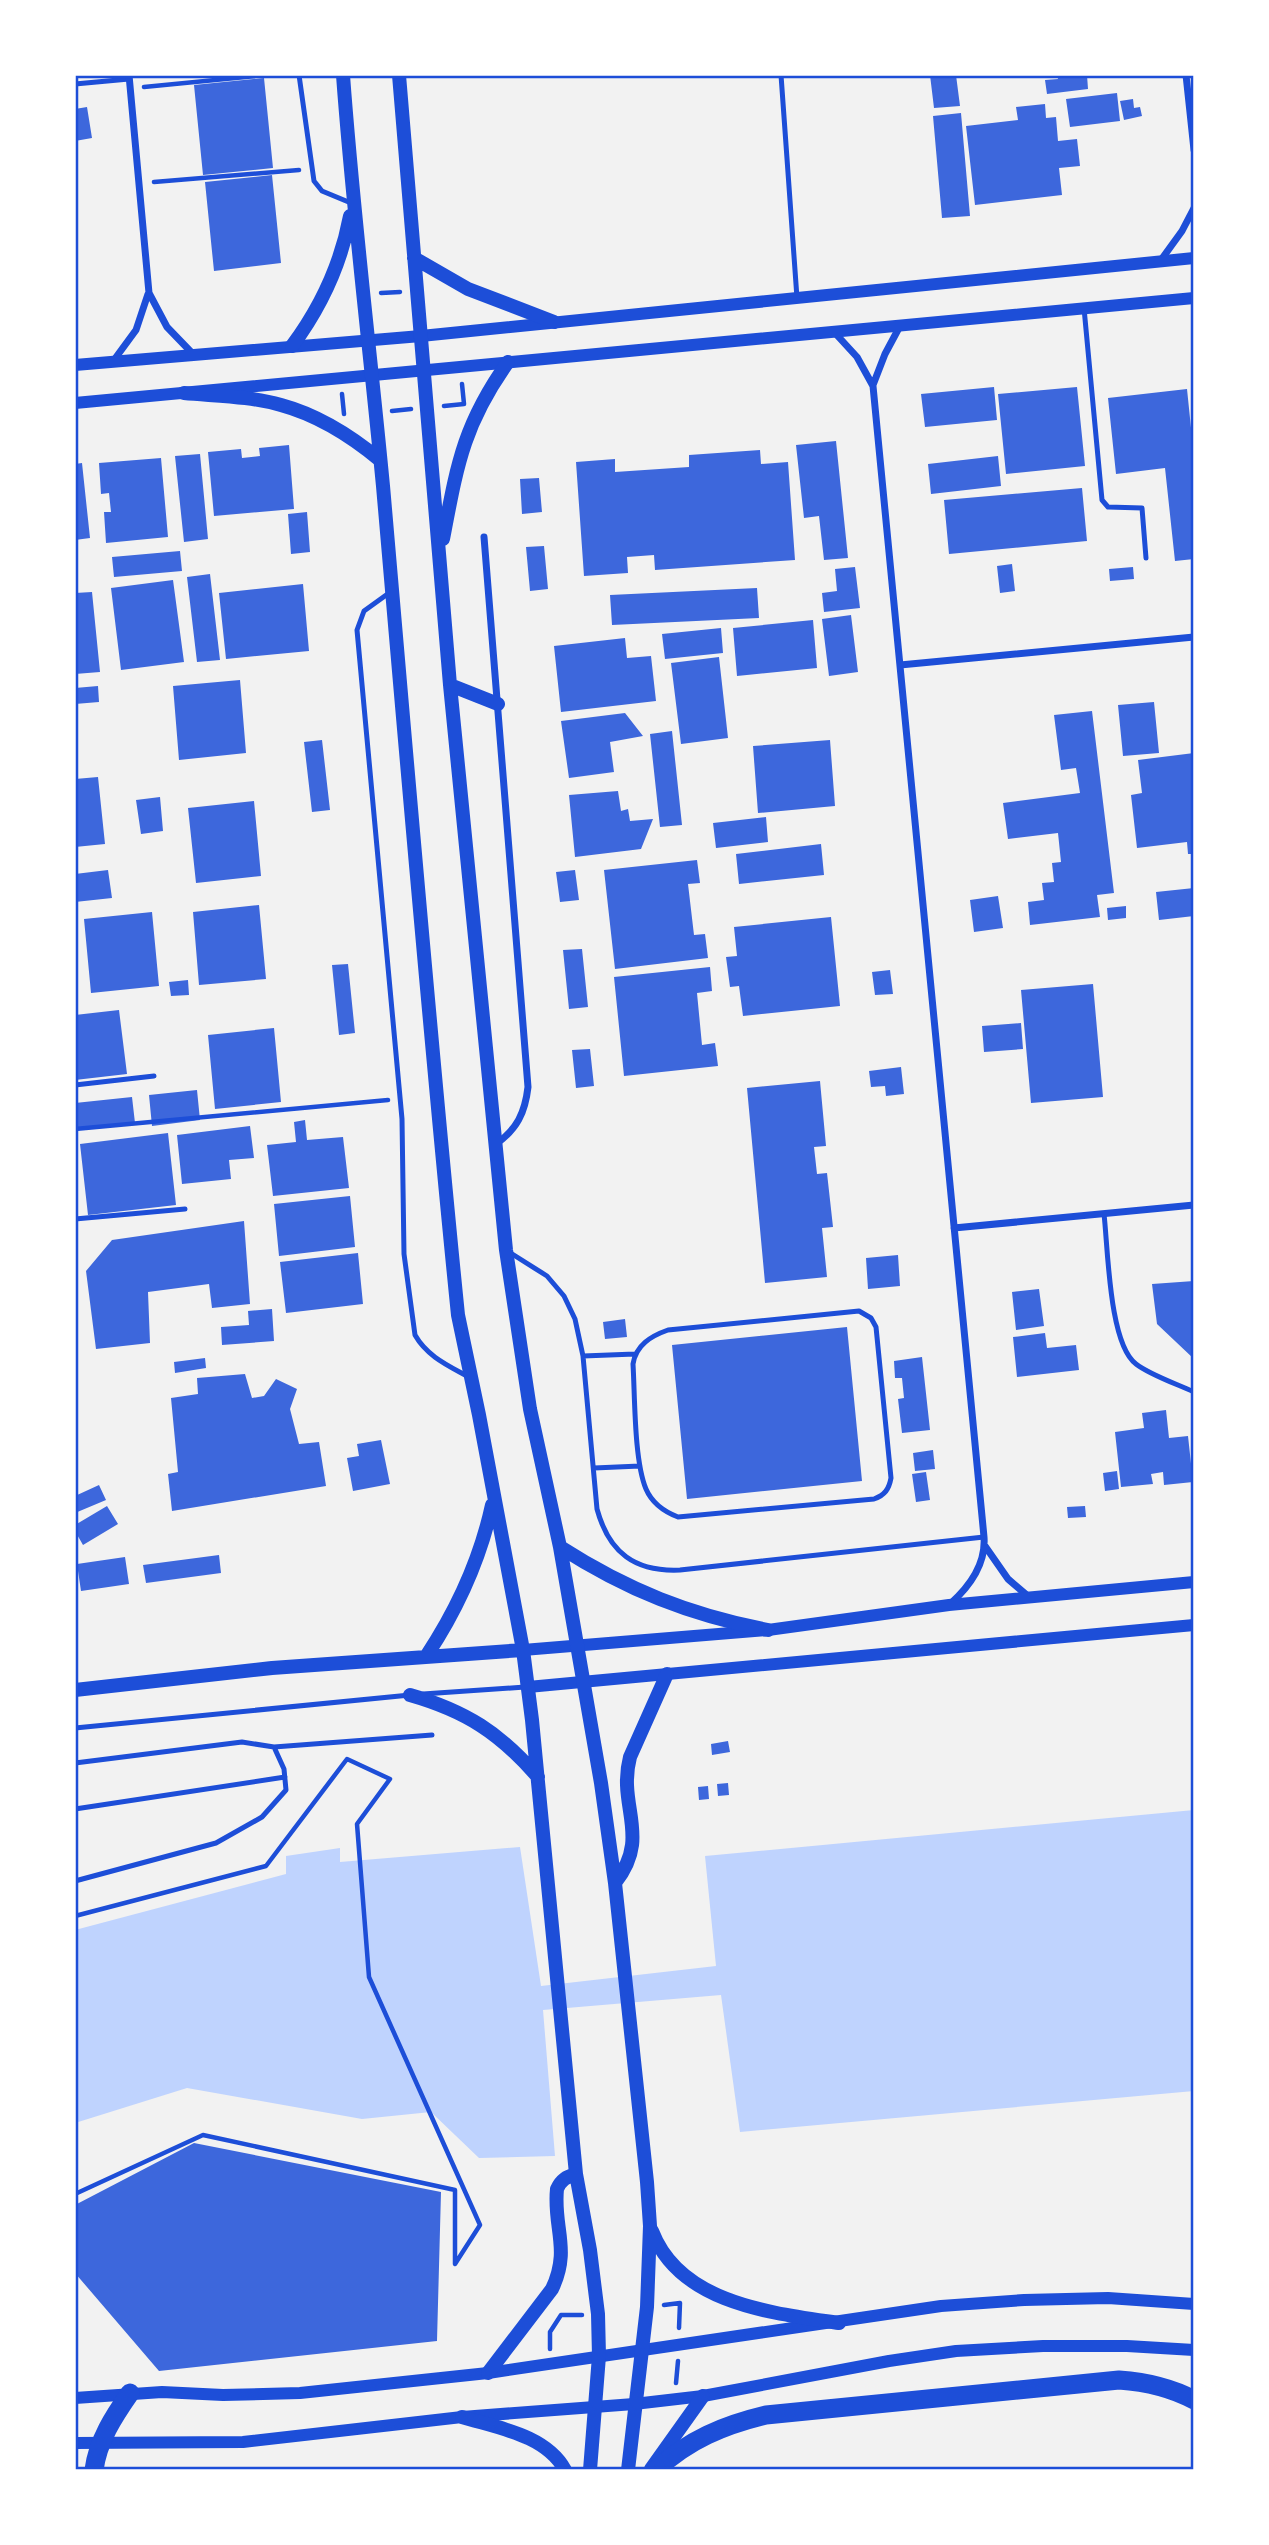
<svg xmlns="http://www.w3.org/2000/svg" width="1269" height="2545" viewBox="0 0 1269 2545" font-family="Overpass,sans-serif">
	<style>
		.water { fill: #bfd3fe }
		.building { fill: #3d67dc }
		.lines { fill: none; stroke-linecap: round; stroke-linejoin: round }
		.path { stroke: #1d4ed8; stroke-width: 4.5 }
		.service { stroke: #1d4ed8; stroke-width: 5 }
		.minor { stroke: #1d4ed8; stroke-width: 7 }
		.tertiary { stroke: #1d4ed8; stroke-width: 12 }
		.secondary { stroke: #1d4ed8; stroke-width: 14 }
		.motorway { stroke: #1d4ed8; stroke-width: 19 }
		.neatline { fill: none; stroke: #1d4ed8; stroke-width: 2.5 }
	</style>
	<rect width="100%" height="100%" fill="#f2f2f2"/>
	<path class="water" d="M 1194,1810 L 1194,2091 L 740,2132 L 721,1995 L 543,2010 L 555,2156 L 479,2158 L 431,2112 L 362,2119 L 187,2088 L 75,2123 L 75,1930 L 286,1874 L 286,1856 L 340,1848 L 340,1862 L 520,1847 L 541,1986 L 716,1966 L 705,1856 Z"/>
	<path class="building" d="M 930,75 L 956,75 L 960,106 L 934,108 Z
		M 1057,75 L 1087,75 L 1088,89 L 1047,94 L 1045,80 L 1058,79 Z
		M 264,78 L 273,168 L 203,175 L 194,85 Z
		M 1117,93 L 1120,121 L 1070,127 L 1066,99 Z
		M 1133,99 L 1134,108 L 1140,107 L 1142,116 L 1124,120 L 1120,101 Z
		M 1045,104 L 1046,118 L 1056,117 L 1058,141 L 1077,139 L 1080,166 L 1059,168 L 1062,195 L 975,205 L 966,126 L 1018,120 L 1016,107 Z
		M 87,107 L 92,138 L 75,141 L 75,109 Z
		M 961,113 L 970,216 L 942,218 L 933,116 Z
		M 272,175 L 281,263 L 214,271 L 205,182 Z
		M 994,387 L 997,420 L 925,427 L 921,394 Z
		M 1077,387 L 1085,466 L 1006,474 L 998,394 Z
		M 1187,389 L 1194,457 L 1194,559 L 1175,561 L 1165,468 L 1116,474 L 1108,398 Z
		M 836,441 L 848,558 L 824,560 L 819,516 L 804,518 L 796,445 Z
		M 289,445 L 294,509 L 214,516 L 208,452 L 241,449 L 242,458 L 260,456 L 259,448 Z
		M 760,450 L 761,464 L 788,462 L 795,560 L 655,570 L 654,555 L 627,557 L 628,573 L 584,576 L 576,462 L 615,459 L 615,472 L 689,467 L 689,455 Z
		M 200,454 L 208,539 L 184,542 L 175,456 Z
		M 998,456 L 1001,486 L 931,494 L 928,464 Z
		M 161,458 L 168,537 L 106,543 L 104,512 L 111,512 L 109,493 L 101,494 L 99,463 Z
		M 82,463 L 90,538 L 75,540 L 75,464 Z
		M 539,478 L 542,512 L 522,514 L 520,479 Z
		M 1082,488 L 1087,541 L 949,554 L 944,500 Z
		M 307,512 L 310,552 L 291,554 L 288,514 Z
		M 544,546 L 548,589 L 530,591 L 526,547 Z
		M 180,551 L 182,571 L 114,577 L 112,557 Z
		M 1012,564 L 1015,591 L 1000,593 L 997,566 Z
		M 855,567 L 860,608 L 824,612 L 822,593 L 837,591 L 835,569 Z
		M 1133,567 L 1134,579 L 1110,581 L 1109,569 Z
		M 210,574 L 220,660 L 197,662 L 187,577 Z
		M 173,580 L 184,662 L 121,670 L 111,588 Z
		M 303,584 L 309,651 L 226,659 L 219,593 Z
		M 757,588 L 759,618 L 612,625 L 610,595 Z
		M 92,592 L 100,672 L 75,674 L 75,593 Z
		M 851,615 L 858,672 L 829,676 L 822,619 Z
		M 813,620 L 817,668 L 737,676 L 733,628 Z
		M 721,628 L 723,653 L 665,659 L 662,634 Z
		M 625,638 L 627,658 L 651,656 L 656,701 L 561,712 L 554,646 Z
		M 719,657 L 728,738 L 681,744 L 671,663 Z
		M 240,680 L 246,753 L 179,760 L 173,686 Z
		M 98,686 L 99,702 L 75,704 L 75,688 Z
		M 1154,702 L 1159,753 L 1123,756 L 1118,705 Z
		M 1092,711 L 1114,893 L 1097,895 L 1100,917 L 1030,925 L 1028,902 L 1044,900 L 1042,883 L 1054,882 L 1052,863 L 1061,862 L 1058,833 L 1008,839 L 1003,803 L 1080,793 L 1076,768 L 1061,770 L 1054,715 Z
		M 625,713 L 643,736 L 610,742 L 614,772 L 569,778 L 561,721 Z
		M 672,731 L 682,825 L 660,827 L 650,734 Z
		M 322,740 L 330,810 L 312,812 L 304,742 Z
		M 830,740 L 835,806 L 758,813 L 753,746 Z
		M 1194,753 L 1194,854 L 1188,854 L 1187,842 L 1137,848 L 1131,795 L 1142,793 L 1138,760 Z
		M 98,777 L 105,844 L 75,847 L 75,779 Z
		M 618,791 L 621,811 L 628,809 L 630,821 L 653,819 L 641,849 L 575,857 L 569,795 Z
		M 160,797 L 163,831 L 141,834 L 136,800 Z
		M 254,801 L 261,876 L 196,883 L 188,808 Z
		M 766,817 L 768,842 L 716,848 L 713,823 Z
		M 821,844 L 824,875 L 739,884 L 736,854 Z
		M 697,860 L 700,883 L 688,884 L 694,935 L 705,934 L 708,958 L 615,969 L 604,870 Z
		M 108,870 L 112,898 L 75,902 L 75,874 Z
		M 575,870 L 579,900 L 560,902 L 556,872 Z
		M 1194,888 L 1194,916 L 1159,920 L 1156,892 Z
		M 998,896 L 1003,928 L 974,932 L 970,900 Z
		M 259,905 L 266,979 L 199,985 L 193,912 Z
		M 1126,906 L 1126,918 L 1108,920 L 1107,908 Z
		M 152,912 L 159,986 L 91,993 L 84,919 Z
		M 831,917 L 840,1006 L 743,1016 L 739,986 L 730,987 L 726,957 L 737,956 L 734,927 Z
		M 582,949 L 588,1007 L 569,1009 L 563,950 Z
		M 348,964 L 355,1033 L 339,1035 L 332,965 Z
		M 710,967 L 712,991 L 697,993 L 702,1045 L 715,1043 L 718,1066 L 624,1076 L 614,977 Z
		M 890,970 L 893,994 L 875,995 L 872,972 Z
		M 188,980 L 189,995 L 171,996 L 169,982 Z
		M 1093,984 L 1103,1097 L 1031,1103 L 1021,990 Z
		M 119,1010 L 127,1074 L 75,1080 L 75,1015 Z
		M 1021,1023 L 1023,1049 L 984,1052 L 982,1026 Z
		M 274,1028 L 281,1102 L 215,1109 L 208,1035 Z
		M 590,1049 L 594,1086 L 576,1088 L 572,1050 Z
		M 901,1067 L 904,1094 L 886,1096 L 885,1086 L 871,1087 L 869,1071 Z
		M 820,1081 L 826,1146 L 814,1147 L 817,1174 L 827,1173 L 833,1227 L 822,1228 L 827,1277 L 765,1283 L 747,1088 Z
		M 197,1090 L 200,1120 L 152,1126 L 149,1095 Z
		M 132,1097 L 135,1123 L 75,1129 L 75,1103 Z
		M 305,1120 L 307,1140 L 343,1137 L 349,1188 L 273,1196 L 267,1145 L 296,1142 L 294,1122 Z
		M 250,1126 L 254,1158 L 229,1160 L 231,1179 L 182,1184 L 177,1135 Z
		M 168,1133 L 176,1205 L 88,1215 L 80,1144 Z
		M 350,1196 L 355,1247 L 279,1256 L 274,1204 Z
		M 244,1221 L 250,1304 L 212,1308 L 209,1284 L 148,1292 L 150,1343 L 96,1349 L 86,1271 L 112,1240 Z
		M 358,1253 L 363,1304 L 286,1313 L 280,1262 Z
		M 898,1255 L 900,1286 L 868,1289 L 866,1258 Z
		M 1194,1281 L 1194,1359 L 1157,1324 L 1152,1284 Z
		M 1039,1289 L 1044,1326 L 1016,1330 L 1012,1292 Z
		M 272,1309 L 274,1341 L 222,1345 L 221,1327 L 249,1325 L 248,1311 Z
		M 625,1319 L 627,1337 L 605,1339 L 603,1322 Z
		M 847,1327 L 862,1481 L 687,1499 L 672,1345 Z
		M 1045,1333 L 1047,1348 L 1076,1345 L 1079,1370 L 1017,1377 L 1013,1337 Z
		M 922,1357 L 930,1430 L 902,1433 L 898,1399 L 904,1398 L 902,1378 L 895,1378 L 894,1361 Z
		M 205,1358 L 206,1368 L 175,1373 L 174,1362 Z
		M 245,1374 L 252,1398 L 264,1396 L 276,1379 L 297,1389 L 290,1409 L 299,1444 L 319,1442 L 326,1486 L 172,1511 L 168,1474 L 178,1472 L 171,1398 L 198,1394 L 197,1378 Z
		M 1166,1410 L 1169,1438 L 1188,1436 L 1193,1482 L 1164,1485 L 1163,1472 L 1151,1474 L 1153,1484 L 1121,1487 L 1115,1432 L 1144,1428 L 1142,1413 Z
		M 381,1440 L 390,1484 L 353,1491 L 347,1458 L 359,1456 L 357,1444 Z
		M 933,1450 L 935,1469 L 915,1471 L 913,1453 Z
		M 1117,1471 L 1119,1489 L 1105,1491 L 1103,1473 Z
		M 926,1472 L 930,1500 L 916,1502 L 912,1474 Z
		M 99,1485 L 106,1500 L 75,1513 L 75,1496 Z
		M 107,1506 L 118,1524 L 83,1545 L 75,1531 L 75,1525 Z
		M 1085,1506 L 1086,1517 L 1068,1518 L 1067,1507 Z
		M 219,1555 L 221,1573 L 146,1583 L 143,1565 Z
		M 125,1557 L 129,1584 L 81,1591 L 77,1564 Z
		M 728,1741 L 730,1752 L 712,1755 L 711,1744 Z
		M 728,1783 L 729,1795 L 718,1796 L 717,1784 Z
		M 708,1786 L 709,1799 L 699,1800 L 698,1787 Z
		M 194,2143 L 441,2192 L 437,2341 L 159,2371 L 75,2273 L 75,2205 Z"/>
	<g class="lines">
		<path class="path" d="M 144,87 L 265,75
			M 154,182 L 299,170
			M 381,293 L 400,292
			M 342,394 L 344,414
			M 444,406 L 464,404 L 462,384
			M 392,411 L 411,409
			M 75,1129 L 388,1100
			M 75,1916 L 266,1866 L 347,1759 L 390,1779 L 357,1824 L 369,1977 L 480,2225 L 455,2264 L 455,2190 L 203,2135 L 75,2194
			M 664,2305 L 680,2303 L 679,2328
			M 550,2349 L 550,2332 L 561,2315 L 582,2315
			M 676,2383 L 678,2361"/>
		<path class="service" d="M 299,75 L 314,181 L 322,191 L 351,203
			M 781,75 L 797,298
			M 75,84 L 129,79
			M 1084,308 L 1102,500 L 1108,507 L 1142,508 L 1146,558
			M 389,593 L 364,611 L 357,630 L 402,1119 L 404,1254 L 415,1335 C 427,1356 447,1365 467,1376
			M 75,1085 L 154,1076
			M 1104,1214 C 1108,1248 1109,1344 1136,1364 C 1150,1375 1177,1384 1194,1392
			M 75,1219 L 185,1209
			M 509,1252 L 547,1276 L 564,1296 L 575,1319 L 583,1356 L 597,1509 C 609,1553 635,1572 680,1570 L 984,1537
			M 859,1311 L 871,1318 L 876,1327 L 891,1478 C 889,1489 885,1495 874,1499 L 678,1517 C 665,1512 652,1503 646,1489 C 634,1460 635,1397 633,1364 C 636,1345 651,1336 668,1330 Z
			M 583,1356 L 635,1354
			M 594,1468 L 640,1466
			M 423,1694 L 525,1687
			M 75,1728 L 410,1695
			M 274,1747 L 432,1735
			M 75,1763 L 242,1742 L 274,1747 L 284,1769 L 286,1790 L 262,1817 L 216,1843 L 75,1881
			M 75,1809 L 285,1777"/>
		<path class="minor" d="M 129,75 L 149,293 L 167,327 L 193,354
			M 1186,75 L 1194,150
			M 1161,260 L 1182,231 L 1194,208
			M 835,333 L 857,357 L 873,386 L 984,1537 C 986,1564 969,1587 950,1604
			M 114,360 L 136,330 L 148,294
			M 873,385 L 885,354 L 900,326
			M 484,537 L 528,1087 C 525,1113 517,1129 496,1144
			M 900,665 L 1194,637
			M 954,1228 L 1194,1205
			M 985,1546 L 1008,1579 L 1029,1597"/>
		<path class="tertiary" d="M 75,365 L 421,336 L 1194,258
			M 75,403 L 1194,298
			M 523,1650 L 768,1630 L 949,1605 L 1194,1582
			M 528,1687 L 1194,1625
			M 75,2398 L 162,2392 L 223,2395 L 300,2393 L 488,2373 L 941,2306 L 1024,2300 L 1108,2298 L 1194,2304
			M 75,2443 L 243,2442 L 462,2417 L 634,2404 L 703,2396 L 889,2361 L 956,2351 L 1043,2346 L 1127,2346 L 1194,2350"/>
		<path class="secondary" d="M 343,75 C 353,213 370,349 383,486 C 407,762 430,1039 458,1315 L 479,1415 L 523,1650 L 532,1720 L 576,2174 L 590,2250 L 598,2314 L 599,2356 L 590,2470
			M 399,75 L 450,685 L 506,1250 L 530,1409 L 560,1547 L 601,1783 L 615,1883 L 647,2182 L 650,2226 L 647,2307 L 628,2470
			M 414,258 L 468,289 L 554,322
			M 292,346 C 321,307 341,264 350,216
			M 184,393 C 216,396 250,396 281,405 C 318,415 351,436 380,460
			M 443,539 C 457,466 463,425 508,362
			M 450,685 L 498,704
			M 560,1547 C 627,1590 690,1615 768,1630
			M 427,1655 C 458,1608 480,1560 492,1505
			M 75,1690 L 272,1668 L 523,1650
			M 410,1695 C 466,1711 500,1733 538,1777
			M 615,1883 C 652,1836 617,1807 630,1757 L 667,1674
			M 652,2231 C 680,2304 772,2313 839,2323
			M 488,2373 L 552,2289 C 571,2249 553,2228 557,2189 C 561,2180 566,2177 576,2174
			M 462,2417 C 498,2428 546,2435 565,2470
			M 651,2469 L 703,2396"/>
		<path class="motorway" d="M 94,2470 C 98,2440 114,2416 130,2393
			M 656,2470 C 688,2440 724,2425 766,2415 L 1119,2380 C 1146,2382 1170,2387 1194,2400"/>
	</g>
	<rect width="1269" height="2545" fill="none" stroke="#ffffff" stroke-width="154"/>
	<rect x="77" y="77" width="1115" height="2391" class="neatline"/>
</svg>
